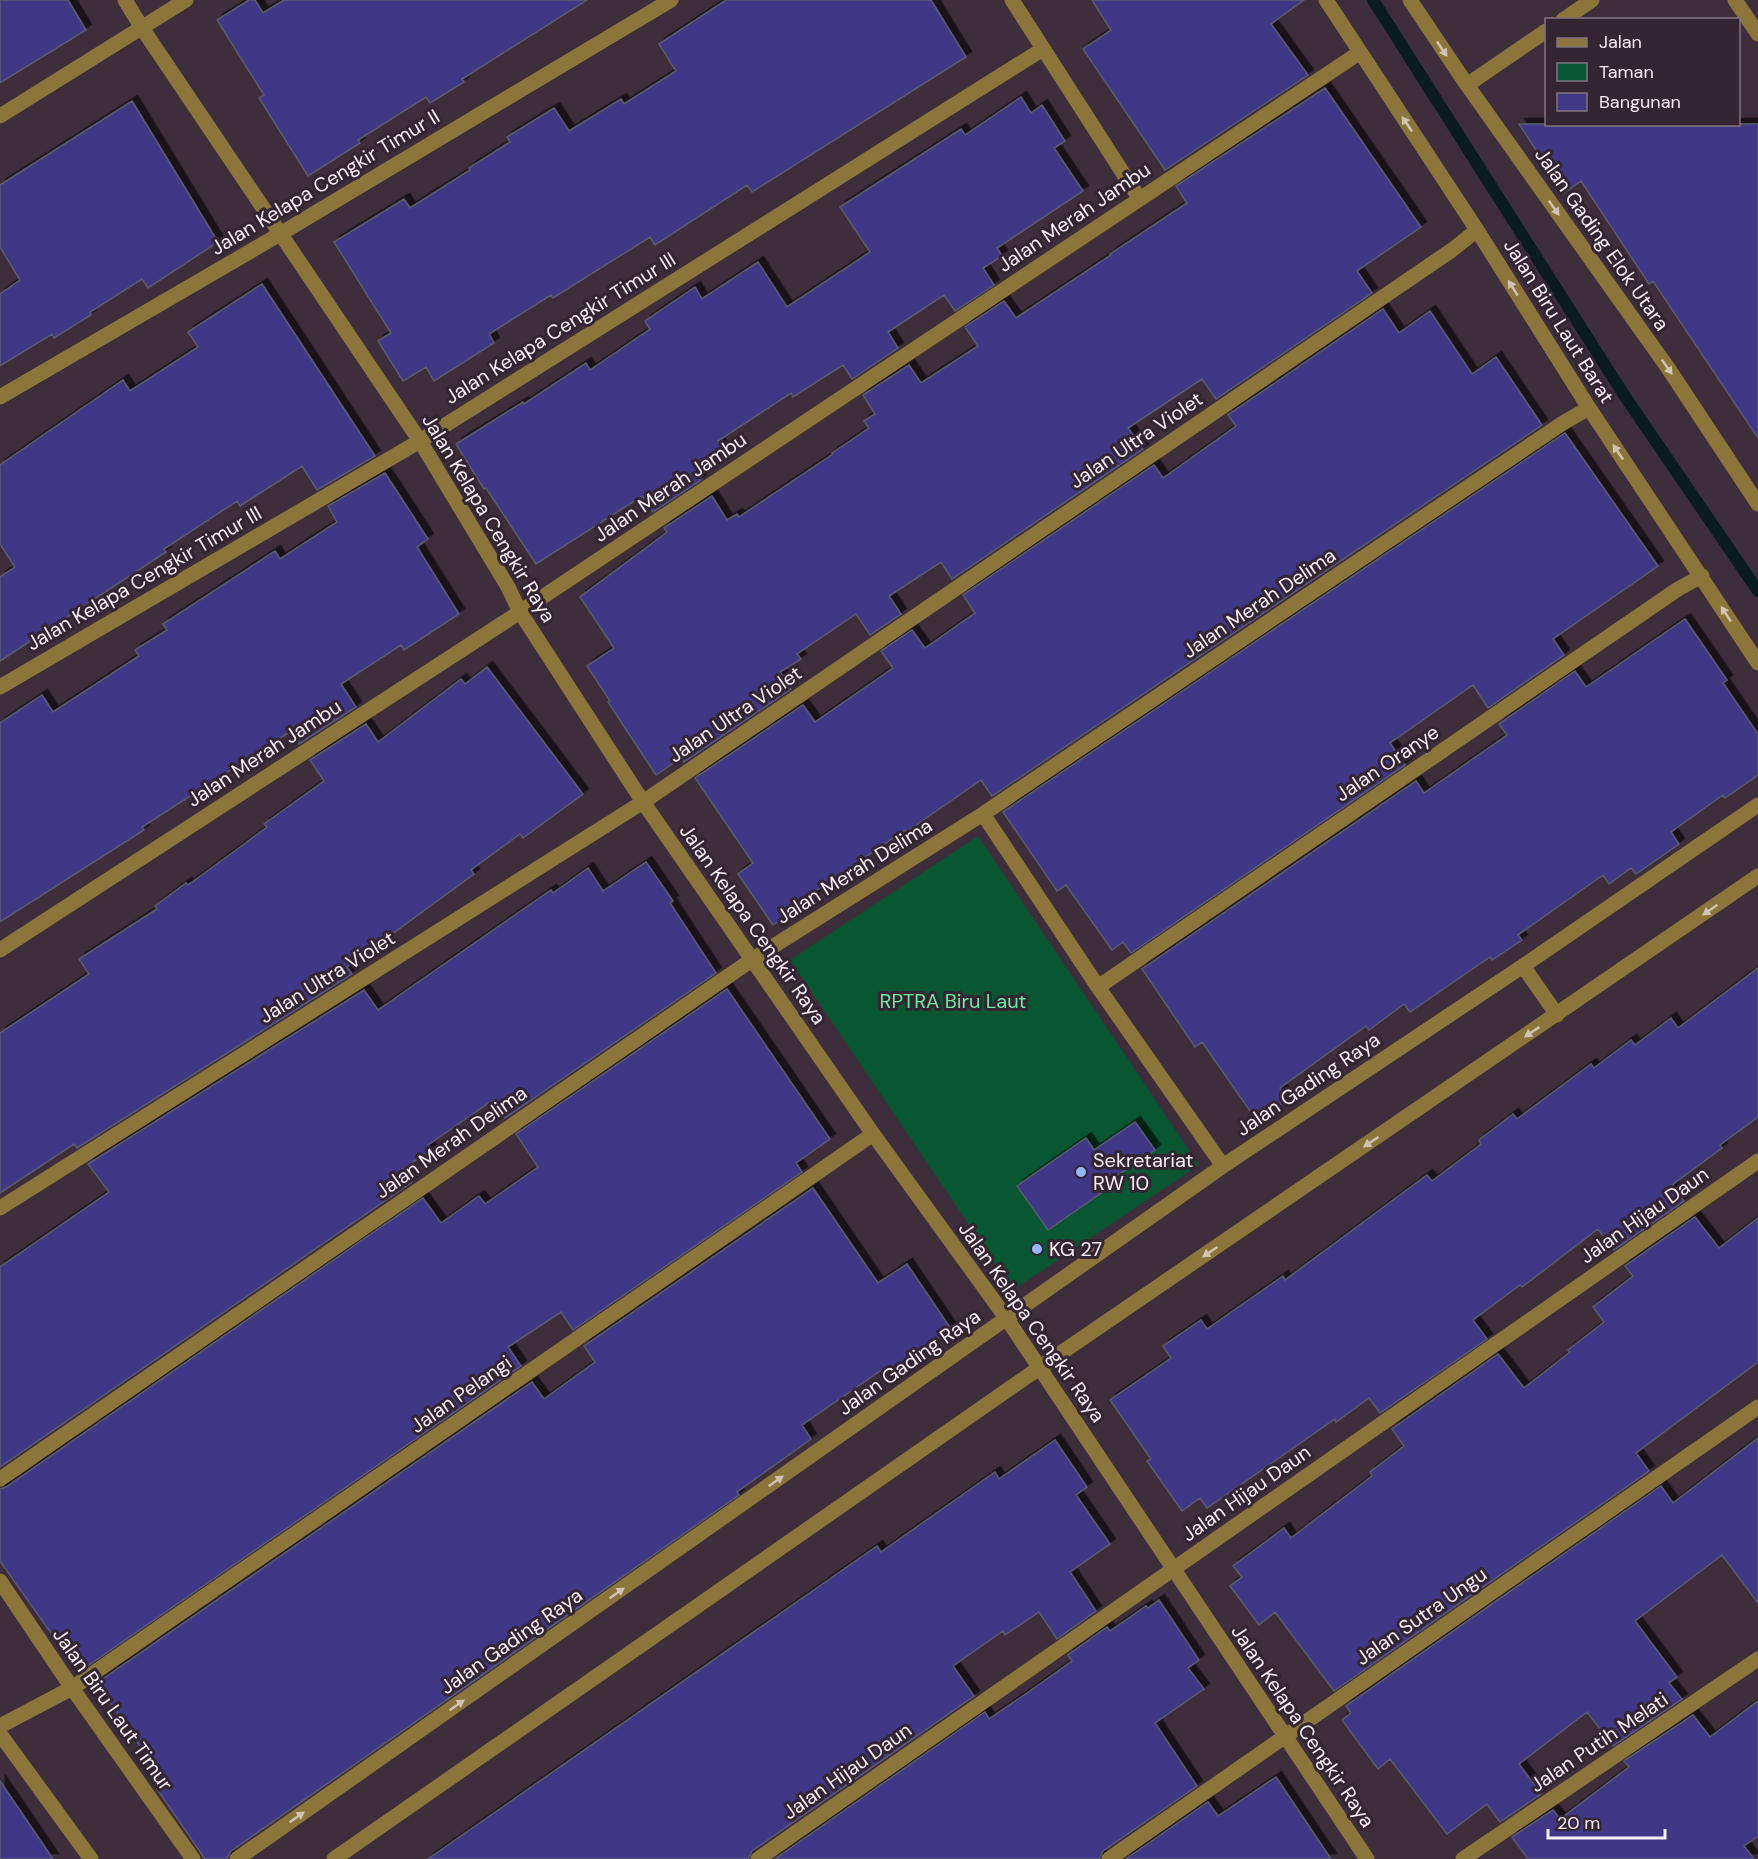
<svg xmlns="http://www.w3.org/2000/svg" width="1758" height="1859" viewBox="0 0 1758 1859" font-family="'DM Sans',sans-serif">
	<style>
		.park { fill: #095633 }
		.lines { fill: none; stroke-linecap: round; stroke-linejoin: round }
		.stream { stroke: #0b1c21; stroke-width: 12 }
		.building { fill: #413886; stroke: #5a5b6f; stroke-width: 1.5; filter: url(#shadow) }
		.minor { stroke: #8c753a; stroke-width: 15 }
		.oneway { fill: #d2c4b5 }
		.poi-dot { fill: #95b7fd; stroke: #332532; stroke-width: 2 }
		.labels { text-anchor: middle; stroke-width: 6; stroke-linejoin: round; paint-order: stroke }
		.street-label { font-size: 20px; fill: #f8eef7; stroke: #332532 }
		.park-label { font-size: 20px; fill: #6aeda5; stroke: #332532 }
		.poi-label { font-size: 20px; fill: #f8eef7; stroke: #332532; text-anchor: start }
	</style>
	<defs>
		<filter id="shadow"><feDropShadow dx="5.5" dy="-5.5" stdDeviation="0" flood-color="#0009"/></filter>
	</defs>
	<rect width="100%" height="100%" fill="#3e2e3c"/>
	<path class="park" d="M 978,836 L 1199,1165 L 1013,1290 L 790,960 Z"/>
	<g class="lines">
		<path class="stream" d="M 1373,0 L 1624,395 L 1758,591"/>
	</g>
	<path class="building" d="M 0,0 L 68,0 L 86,30 L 0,83 Z
		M 249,0 L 255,0 L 263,13 L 284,0 L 587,0 L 462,79 L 464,82 L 430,103 L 426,97 L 358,140 L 360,143 L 308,176 L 259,98 L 264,95 L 217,20 Z
		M 726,0 L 931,0 L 966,57 L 752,192 L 747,185 L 655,245 L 650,237 L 553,298 L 551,295 L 489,334 L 494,343 L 434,381 L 426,367 L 403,381 L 378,341 L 391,333 L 334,242 L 404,199 L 410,208 L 470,170 L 469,168 L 510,142 L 507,137 L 554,108 L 569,131 L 621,99 L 624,104 L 676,71 L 659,44 Z
		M 1092,0 L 1304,0 L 1271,24 L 1308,75 L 1165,170 L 1083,49 L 1111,30 Z
		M 1325,88 L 1421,227 L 1357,271 L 1372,293 L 1216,399 L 1202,379 L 1128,428 L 1143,449 L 952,579 L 941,562 L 889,596 L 901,614 L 870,635 L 856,614 L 797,654 L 801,659 L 780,672 L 791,689 L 684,762 L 681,758 L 656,775 L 608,702 L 610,701 L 587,666 L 614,648 L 580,597 L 667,532 L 664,528 L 712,496 L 727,520 L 737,514 L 739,517 L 833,454 L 832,453 L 869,428 L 864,421 L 875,414 L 863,395 L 909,365 L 921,383 L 978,346 L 965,327 L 1004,301 L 1016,318 L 1111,255 L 1110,254 L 1187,203 L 1176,186 Z
		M 1021,97 L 1031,113 L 1042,105 L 1065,141 L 1054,148 L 1083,191 L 997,248 L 1002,256 L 983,268 L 994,285 L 955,311 L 944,295 L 888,332 L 898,348 L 852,379 L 843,365 L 793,397 L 791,393 L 718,441 L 724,451 L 695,471 L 701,480 L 653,512 L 642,496 L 536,564 L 486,488 L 484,489 L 456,444 L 523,402 L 524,404 L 586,363 L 590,370 L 650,329 L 645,321 L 695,287 L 702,299 L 758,262 L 787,307 L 870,252 L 840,207 L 961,129 L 965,135 Z
		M 132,101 L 218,242 L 148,288 L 142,279 L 90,312 L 91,315 L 54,338 L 52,334 L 0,366 L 0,294 L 20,280 L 0,247 L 0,185 Z
		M 1519,124 L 1758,124 L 1758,438 L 1653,281 L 1649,284 L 1581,181 L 1564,193 Z
		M 262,284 L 375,456 L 317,490 L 302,466 L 240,506 L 237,501 L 164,549 L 166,552 L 0,661 L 0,577 L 15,567 L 0,544 L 0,465 L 123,380 L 130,391 L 198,347 L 188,332 Z
		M 1383,309 L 1399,333 L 1430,311 L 1472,374 L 1496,357 L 1542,425 L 992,796 L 981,780 L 906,832 L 905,830 L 816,891 L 818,894 L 773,925 L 738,874 L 753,863 L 695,778 L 803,705 L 815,722 L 893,668 L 881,651 L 912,630 L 925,648 L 975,613 L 963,595 L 1154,465 L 1163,478 L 1236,426 L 1228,415 Z
		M 1565,433 L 1658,566 L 1553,639 L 1564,655 L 1488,708 L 1473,685 L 1390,743 L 1405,765 L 1131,953 L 1123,942 L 1112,950 L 1066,885 L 1057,891 L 1003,812 Z
		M 385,473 L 428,539 L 417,547 L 459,614 L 404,650 L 401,645 L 341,684 L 356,707 L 299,744 L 291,731 L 142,827 L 144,830 L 0,922 L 0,723 L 42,695 L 53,712 L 139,656 L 135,650 L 167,630 L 163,624 L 275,551 L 280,559 L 337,522 L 328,506 Z
		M 1685,619 L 1727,680 L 1723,683 L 1758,734 L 1758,775 L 1725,798 L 1723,795 L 1671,832 L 1679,844 L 1636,874 L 1631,868 L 1609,884 L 1603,875 L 1518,935 L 1522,940 L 1492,960 L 1490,957 L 1410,1012 L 1404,1004 L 1369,1030 L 1366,1026 L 1280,1088 L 1288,1099 L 1257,1121 L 1202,1042 L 1195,1047 L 1142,969 L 1416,781 L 1424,793 L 1507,735 L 1499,724 L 1575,671 L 1586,687 Z
		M 487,667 L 583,794 L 523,838 L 520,834 L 471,870 L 474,874 L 347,967 L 352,974 L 77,1148 L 74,1144 L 0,1193 L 0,1033 L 89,974 L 79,959 L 157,909 L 155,906 L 186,883 L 188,885 L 243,845 L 267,827 L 264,824 L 324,781 L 310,760 L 366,724 L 378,742 L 461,679 L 465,684 Z
		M 646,862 L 673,901 L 670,903 L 716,973 L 505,1118 L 493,1100 L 428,1145 L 431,1150 L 403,1169 L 412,1182 L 0,1467 L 0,1267 L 109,1192 L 88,1164 L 364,990 L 378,1010 L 551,890 L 553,893 L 588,868 L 603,891 Z
		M 1758,968 L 1758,1117 L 1720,1145 L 1722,1148 L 1672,1185 L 1684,1201 L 1614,1250 L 1598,1229 L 1522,1287 L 1520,1285 L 1473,1320 L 1487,1339 L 1380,1413 L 1369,1398 L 1336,1422 L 1335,1419 L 1207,1508 L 1200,1498 L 1182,1511 L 1147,1461 L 1151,1459 L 1110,1400 L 1171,1358 L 1163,1346 L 1201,1320 L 1207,1329 L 1283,1276 L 1285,1280 L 1427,1175 L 1432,1181 L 1481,1144 L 1479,1140 L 1513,1114 L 1517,1119 L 1591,1064 L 1594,1068 L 1631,1040 L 1635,1045 L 1671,1018 L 1678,1028 Z
		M 727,989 L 830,1139 L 796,1163 L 802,1172 L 573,1330 L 561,1312 L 508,1347 L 521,1366 L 86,1667 L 82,1662 L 75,1667 L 0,1561 L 0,1489 L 6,1487 L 423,1198 L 441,1223 L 479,1196 L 485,1204 L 538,1167 L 516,1134 Z
		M 1135,1122 L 1155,1150 L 1114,1178 L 1117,1182 L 1048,1230 L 1017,1186 L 1086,1138 L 1094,1150 Z
		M 813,1188 L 878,1283 L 907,1264 L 951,1329 L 886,1374 L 883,1369 L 802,1425 L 811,1439 L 737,1492 L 739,1495 L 231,1851 L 226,1859 L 205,1859 L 157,1789 L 165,1783 L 97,1683 L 532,1382 L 544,1399 L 595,1362 L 584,1346 Z
		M 1695,1217 L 1719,1248 L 1758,1218 L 1758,1362 L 1636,1453 L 1649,1471 L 1334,1691 L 1275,1612 L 1259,1625 L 1230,1586 L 1242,1577 L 1233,1566 L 1284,1528 L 1291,1538 L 1372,1476 L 1370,1472 L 1404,1446 L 1392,1429 L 1498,1354 L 1524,1388 L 1570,1352 L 1568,1350 L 1604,1322 L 1593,1307 L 1633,1276 L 1625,1266 Z
		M 1758,1438 L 1758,1603 L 1722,1555 L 1635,1621 L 1677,1677 L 1669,1683 L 1682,1699 L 1613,1746 L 1587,1712 L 1519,1764 L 1541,1794 L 1500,1822 L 1487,1804 L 1447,1834 L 1390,1759 L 1378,1769 L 1342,1720 L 1351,1713 L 1346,1706 L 1661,1486 L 1673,1503 Z
		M 1055,1440 L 1087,1487 L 1076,1495 L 1110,1544 L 1070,1572 L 1096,1611 L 1057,1639 L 1039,1612 L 1005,1635 L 1003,1631 L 953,1666 L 974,1696 L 752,1851 L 748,1859 L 428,1859 L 877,1546 L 881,1552 L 995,1472 L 999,1479 Z
		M 1159,1600 L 1199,1660 L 1188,1668 L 1204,1689 L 1155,1723 L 1197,1786 L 1103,1851 L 1099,1859 L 775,1859 L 985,1712 L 989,1719 L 1030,1691 L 1072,1661 L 1068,1655 L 1107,1627 L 1110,1631 L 1146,1606 L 1148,1608 Z
		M 1758,1701 L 1758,1836 L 1744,1846 L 1754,1859 L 1528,1859 L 1512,1837 L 1553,1810 L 1560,1819 L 1629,1767 L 1624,1761 L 1693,1715 L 1710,1737 Z
		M 1276,1777 L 1331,1859 L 1126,1859 L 1208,1802 L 1218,1816 Z
		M 0,1781 L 53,1859 L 0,1859 Z"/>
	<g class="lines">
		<path class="minor" d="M 125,0 L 142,28 L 420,441 L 508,587 L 520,612 L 643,802 L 873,1134 L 1007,1319 L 1367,1859
			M 1012,0 L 1139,198
			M 1326,0 L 1477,230 L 1589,408 L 1758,663
			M 1410,0 L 1467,85 L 1668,368 L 1758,504
			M 1735,0 L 1758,34
			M 1563,20 L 1592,0
			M 1467,85 L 1546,31
			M 0,116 L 186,0
			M 0,397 L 280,234 L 671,0
			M 0,687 L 420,441 L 1043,49
			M 983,814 L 1098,987 L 1223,1166
			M 0,950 L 520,612 L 1359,53
			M 1523,966 L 1557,1015
			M 1098,987 L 1678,589 L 1702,576
			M 0,1208 L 643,802 L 1452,250 L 1477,230
			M 0,1479 L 753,959 L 983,814 L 1563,423 L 1589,408
			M 0,1581 L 72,1688 L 193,1859
			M 0,1726 L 72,1688 L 873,1134
			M 0,1734 L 91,1859
			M 237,1859 L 1223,1166 L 1523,966 L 1758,805
			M 334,1859 L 1039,1368 L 1758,876
			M 758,1859 L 1758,1161
			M 1109,1859 L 1758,1407
			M 1463,1859 L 1758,1659"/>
	</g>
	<defs><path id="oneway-solid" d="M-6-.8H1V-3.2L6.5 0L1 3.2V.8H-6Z" transform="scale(1.5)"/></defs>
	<g class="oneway">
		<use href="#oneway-solid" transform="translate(1442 49) rotate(56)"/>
		<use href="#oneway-solid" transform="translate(1407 124) rotate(-124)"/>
		<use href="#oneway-solid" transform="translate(1554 208) rotate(55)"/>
		<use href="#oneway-solid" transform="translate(1513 288) rotate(-122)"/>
		<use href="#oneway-solid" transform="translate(1667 367) rotate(55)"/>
		<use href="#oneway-solid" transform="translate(1618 452) rotate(-124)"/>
		<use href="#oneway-solid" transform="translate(1726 614) rotate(-123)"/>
		<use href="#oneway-solid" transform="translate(1710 910) rotate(145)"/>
		<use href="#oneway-solid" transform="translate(1532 1032) rotate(146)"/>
		<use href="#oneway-solid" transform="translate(1371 1142) rotate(146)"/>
		<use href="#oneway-solid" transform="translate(1210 1252) rotate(146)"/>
		<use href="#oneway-solid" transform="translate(776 1481) rotate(-35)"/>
		<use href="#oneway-solid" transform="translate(617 1593) rotate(-35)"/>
		<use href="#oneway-solid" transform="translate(457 1705) rotate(-35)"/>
		<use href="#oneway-solid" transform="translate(297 1817) rotate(-35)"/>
	</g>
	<g class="poi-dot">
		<circle cx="1081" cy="1172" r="6"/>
		<circle cx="1037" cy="1249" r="6"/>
	</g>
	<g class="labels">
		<g class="street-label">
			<text transform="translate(325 182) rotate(-31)" y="7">Jalan Kelapa Cengkir Timur II</text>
			<text transform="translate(1074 217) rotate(-34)" y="7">Jalan Merah Jambu</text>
			<text transform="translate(1602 239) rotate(55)" y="7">Jalan Gading Elok Utara</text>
			<text transform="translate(1559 321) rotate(58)" y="7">Jalan Biru Laut Barat</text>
			<text transform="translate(560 328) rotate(-32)" y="7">Jalan Kelapa Cengkir Timur III</text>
			<text transform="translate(1136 440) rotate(-34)" y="7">Jalan Ultra Violet</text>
			<text transform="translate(670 487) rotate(-34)" y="7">Jalan Merah Jambu</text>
			<text transform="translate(489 518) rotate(59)" y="7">Jalan Kelapa Cengkir Raya</text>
			<text transform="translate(144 578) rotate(-30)" y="7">Jalan Kelapa Cengkir Timur III</text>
			<text transform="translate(1259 603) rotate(-34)" y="7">Jalan Merah Delima</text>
			<text transform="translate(735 714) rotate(-34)" y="7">Jalan Ultra Violet</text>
			<text transform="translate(264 753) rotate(-33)" y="7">Jalan Merah Jambu</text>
			<text transform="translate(1387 763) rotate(-34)" y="7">Jalan Oranye</text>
			<text transform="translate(854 871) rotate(-32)" y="7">Jalan Merah Delima</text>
			<text transform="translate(753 924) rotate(55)" y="7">Jalan Kelapa Cengkir Raya</text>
			<text transform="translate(327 977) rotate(-32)" y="7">Jalan Ultra Violet</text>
			<text transform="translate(1308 1084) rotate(-34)" y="7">Jalan Gading Raya</text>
			<text transform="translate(451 1142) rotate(-35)" y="7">Jalan Merah Delima</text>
			<text transform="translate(1644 1215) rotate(-35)" y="7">Jalan Hijau Daun</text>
			<text transform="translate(1032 1322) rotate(55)" y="7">Jalan Kelapa Cengkir Raya</text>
			<text transform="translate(909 1362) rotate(-35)" y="7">Jalan Gading Raya</text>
			<text transform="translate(461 1394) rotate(-35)" y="7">Jalan Pelangi</text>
			<text transform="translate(1246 1493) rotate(-35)" y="7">Jalan Hijau Daun</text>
			<text transform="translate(1421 1616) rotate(-35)" y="7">Jalan Sutra Ungu</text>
			<text transform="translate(511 1641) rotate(-35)" y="7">Jalan Gading Raya</text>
			<text transform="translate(113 1709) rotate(55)" y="7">Jalan Biru Laut Timur</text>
			<text transform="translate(1303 1726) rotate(56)" y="7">Jalan Kelapa Cengkir Raya</text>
			<text transform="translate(1599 1742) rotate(-34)" y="7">Jalan Putih Melati</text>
			<text transform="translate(847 1771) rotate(-35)" y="7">Jalan Hijau Daun</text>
		</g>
		<g class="park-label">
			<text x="953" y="1008">RPTRA Biru Laut</text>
		</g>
		<g class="poi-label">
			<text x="1093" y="1167">Sekretariat<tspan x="1093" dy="23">RW 10</tspan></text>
			<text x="1049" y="1256">KG 27</text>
		</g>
	</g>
	<rect x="1545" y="18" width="195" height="108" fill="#332532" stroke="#827581" stroke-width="1.5"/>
	<rect x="1557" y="38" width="30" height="9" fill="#8c753a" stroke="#827581" stroke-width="1.5"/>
	<text x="1599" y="48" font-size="18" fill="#f8eef7">Jalan</text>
	<rect x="1557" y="63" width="30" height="18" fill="#095633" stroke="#827581" stroke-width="1.5"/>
	<text x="1599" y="78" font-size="18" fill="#f8eef7">Taman</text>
	<rect x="1557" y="93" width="30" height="18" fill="#413886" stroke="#827581" stroke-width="1.5"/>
	<text x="1599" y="108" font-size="18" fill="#f8eef7">Bangunan</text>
	<path d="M1548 1829v9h117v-9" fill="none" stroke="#f8eef7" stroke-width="3"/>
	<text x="1557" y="1829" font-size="18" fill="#f8eef7" stroke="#332532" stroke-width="4.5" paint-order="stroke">20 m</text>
</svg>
